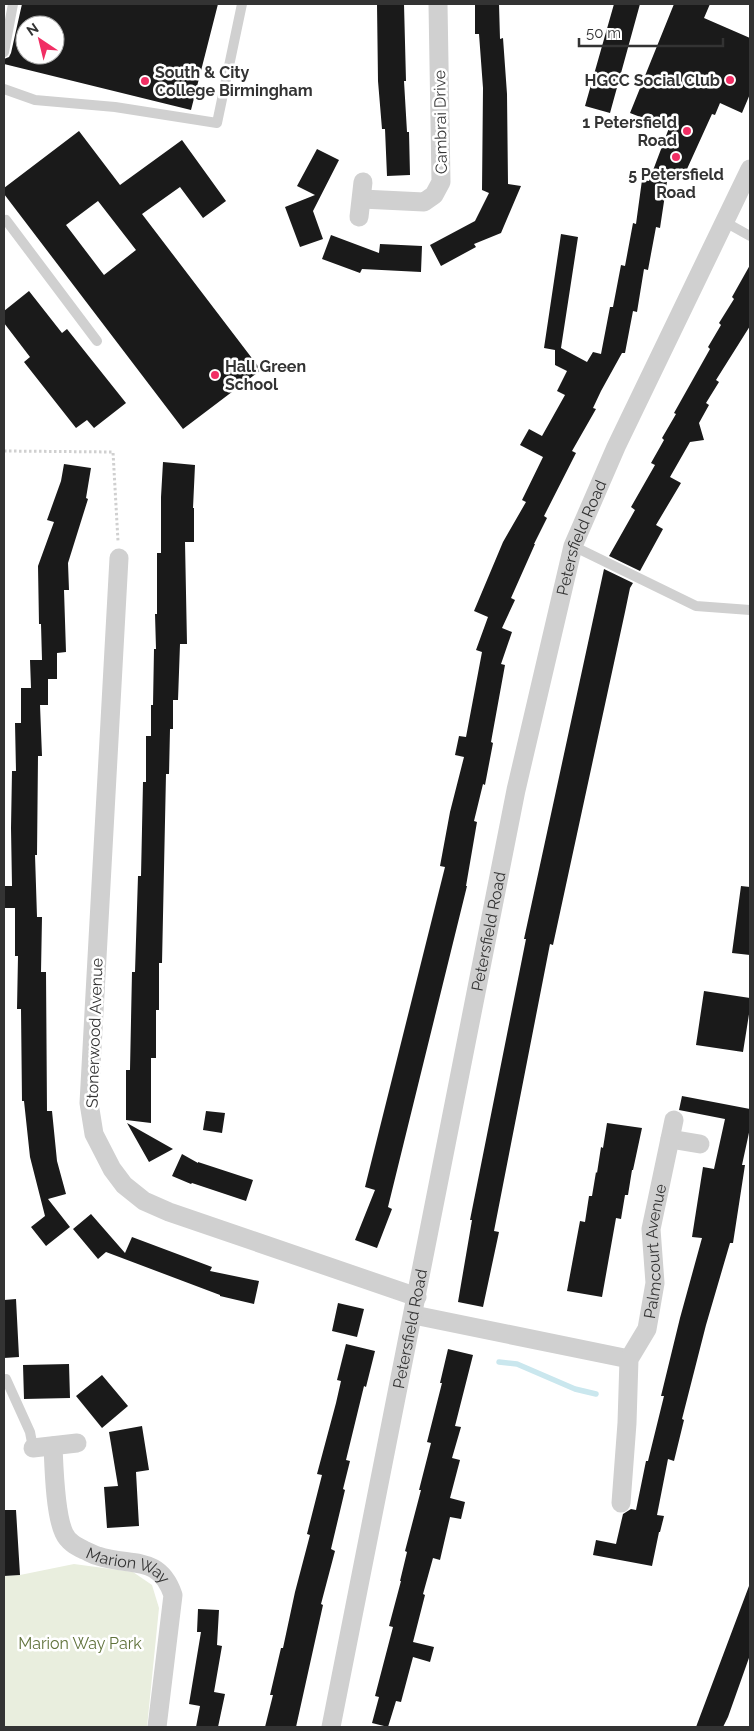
<svg xmlns="http://www.w3.org/2000/svg" width="754" height="1731" viewBox="0 0 754 1731" font-family="Raleway,sans-serif">
	<style>
		.green { fill: #e9eede }
		.lines { fill: none; stroke-linecap: round; stroke-linejoin: round }
		.stream { stroke: #cae7ee; stroke-width: 5.5 }
		.building { fill: #1a1a1a; fill-rule: evenodd }
		.path { stroke: #d0d0d0; stroke-width: 3; stroke-dasharray: 2.5 2.5; stroke-linecap: butt }
		.lane { stroke: #d0d0d0; stroke-width: 10 }
		.street { stroke: #d0d0d0; stroke-width: 19 }
		.poi-dot { fill: #f12e64; stroke: #fff; stroke-width: 2 }
		.labels { text-anchor: middle; stroke-width: 5; stroke-linejoin: round; paint-order: stroke }
		.poi-label { font-size: 16px; font-weight: bold; fill: #333; stroke: #fff; text-anchor: start }
		.street-label { font-size: 16px; fill: #333; stroke: #fff }
		.park-label { font-size: 16px; fill: #61733c; stroke: #fff }
	</style>
	<rect width="100%" height="100%" fill="#fff"/>
	<path class="green" d="M 74,1564 L 133,1572 L 152,1585 L 159,1608 L 147,1727 L 4,1727 L 4,1576 L 20,1575 Z"/>
	<g class="lines">
		<path class="stream" d="M 499,1362 L 517,1364 L 575,1389 L 596,1394"/>
	</g>
	<path class="building" d="M 22,4 L 218,4 L 191,110 L 4,64 L 4,59 L 9,57 L 11,53 ZM 25,25 L 55,25 L 55,55 L 25,55 Z
		M 377,4 L 404,4 L 406,81 L 404,81 L 407,132 L 409,132 L 410,175 L 387,176 L 385,129 L 382,129 L 378,81 Z
		M 475,4 L 499,4 L 500,39 L 503,38 L 507,94 L 508,184 L 521,186 L 501,233 L 474,244 L 476,247 L 441,266 L 430,245 L 475,221 L 489,193 L 482,190 L 483,88 L 479,34 L 475,34 Z
		M 614,4 L 640,4 L 610,113 L 585,106 Z
		M 674,4 L 710,4 L 704,18 L 750,38 L 750,94 L 742,113 L 720,103 L 715,115 L 712,114 L 682,180 L 668,175 L 660,228 L 656,227 L 648,270 L 644,269 L 637,312 L 633,311 L 625,353 L 622,353 L 601,391 L 593,408 L 596,409 L 572,451 L 576,453 L 544,516 L 547,518 L 534,544 L 535,544 L 511,598 L 515,600 L 502,628 L 512,632 L 501,664 L 505,665 L 491,742 L 493,743 L 485,785 L 483,784 L 474,821 L 477,822 L 466,886 L 467,886 L 388,1207 L 392,1209 L 377,1248 L 355,1240 L 375,1190 L 365,1187 L 445,867 L 440,866 L 450,812 L 464,757 L 455,755 L 459,736 L 466,737 L 482,652 L 476,650 L 488,617 L 474,611 L 503,542 L 526,502 L 522,500 L 543,457 L 520,445 L 529,429 L 542,436 L 565,395 L 557,391 L 567,371 L 555,365 L 555,350 L 544,348 L 561,234 L 578,237 L 561,348 L 587,362 L 593,352 L 601,354 L 610,307 L 613,307 L 621,265 L 625,266 L 633,223 L 636,224 L 642,180 L 649,181 L 669,128 L 630,113 Z
		M 79,131 L 120,185 L 182,140 L 226,201 L 203,218 L 180,187 L 142,214 L 261,370 L 183,429 L 4,194 L 4,188 ZM 98,201 L 136,250 L 104,275 L 66,225 Z
		M 317,149 L 339,160 L 313,211 L 323,239 L 300,247 L 285,207 L 315,195 L 297,186 Z
		M 331,235 L 379,253 L 380,244 L 422,246 L 421,272 L 362,269 L 360,273 L 322,259 Z
		M 750,265 L 750,326 L 716,380 L 719,382 L 706,403 L 709,405 L 699,423 L 704,440 L 690,442 L 670,477 L 681,483 L 656,525 L 663,529 L 640,571 L 609,556 L 635,510 L 631,507 L 655,465 L 651,463 L 664,440 L 662,438 L 676,414 L 674,413 L 710,349 L 708,347 L 721,325 L 719,323 L 734,299 L 732,297 Z
		M 29,291 L 62,333 L 67,329 L 126,403 L 94,428 L 87,420 L 76,428 L 24,362 L 30,357 L 4,323 L 4,311 Z
		M 163,462 L 195,465 L 193,508 L 194,508 L 194,542 L 185,542 L 187,644 L 180,644 L 178,700 L 173,700 L 173,729 L 170,729 L 169,774 L 166,774 L 162,963 L 159,963 L 159,1010 L 156,1010 L 156,1058 L 151,1058 L 151,1123 L 126,1120 L 126,1070 L 130,1070 L 132,972 L 135,972 L 138,876 L 141,876 L 143,782 L 146,782 L 146,736 L 151,736 L 151,705 L 153,705 L 154,649 L 156,649 L 155,614 L 157,614 L 157,553 L 161,553 L 161,497 Z
		M 64,464 L 91,468 L 86,498 L 88,499 L 68,563 L 69,590 L 64,590 L 66,652 L 57,653 L 57,679 L 48,679 L 48,705 L 40,705 L 42,756 L 38,756 L 37,855 L 35,855 L 37,917 L 42,917 L 41,972 L 46,972 L 47,1111 L 52,1111 L 57,1161 L 66,1194 L 48,1199 L 70,1227 L 46,1246 L 31,1227 L 45,1216 L 30,1157 L 24,1101 L 22,1101 L 21,1009 L 17,1009 L 18,956 L 15,956 L 15,908 L 4,908 L 4,886 L 12,886 L 11,828 L 12,771 L 16,771 L 15,723 L 21,723 L 21,688 L 31,688 L 30,660 L 42,660 L 41,624 L 39,624 L 38,566 L 54,522 L 47,520 L 61,481 Z
		M 604,569 L 633,583 L 630,588 L 625,612 L 553,945 L 550,944 L 494,1231 L 499,1232 L 483,1307 L 458,1302 L 472,1220 L 470,1220 L 526,939 L 524,939 Z
		M 741,886 L 750,887 L 750,955 L 732,953 Z
		M 704,991 L 750,998 L 750,1008 L 743,1052 L 696,1045 Z
		M 682,1096 L 750,1109 L 750,1128 L 742,1165 L 745,1165 L 733,1243 L 730,1243 L 706,1325 L 682,1419 L 684,1420 L 674,1461 L 668,1459 L 657,1515 L 664,1516 L 660,1532 L 659,1532 L 652,1566 L 593,1555 L 596,1540 L 616,1544 L 623,1514 L 631,1509 L 636,1510 L 646,1461 L 648,1461 L 664,1396 L 661,1396 L 680,1318 L 702,1238 L 692,1237 L 703,1167 L 714,1169 L 725,1119 L 679,1110 Z
		M 206,1111 L 225,1113 L 222,1133 L 203,1130 Z
		M 127,1123 L 173,1149 L 149,1162 Z
		M 607,1123 L 642,1128 L 633,1170 L 632,1170 L 628,1195 L 625,1195 L 621,1219 L 616,1218 L 602,1297 L 567,1291 L 580,1221 L 585,1222 L 589,1196 L 592,1196 L 596,1172 L 597,1173 L 601,1147 L 603,1148 Z
		M 182,1154 L 198,1163 L 198,1162 L 253,1180 L 246,1201 L 192,1183 L 191,1184 L 172,1176 Z
		M 91,1214 L 125,1253 L 132,1237 L 212,1267 L 210,1271 L 259,1281 L 254,1304 L 220,1296 L 220,1295 L 106,1252 L 98,1259 L 73,1229 Z
		M 16,1299 L 19,1357 L 4,1358 L 4,1300 Z
		M 338,1303 L 364,1309 L 357,1337 L 332,1331 Z
		M 346,1344 L 375,1351 L 366,1387 L 364,1386 L 346,1460 L 350,1461 L 343,1489 L 345,1490 L 331,1549 L 335,1551 L 321,1604 L 323,1605 L 296,1727 L 265,1727 L 273,1695 L 270,1695 L 281,1648 L 283,1648 L 295,1592 L 310,1535 L 307,1534 L 322,1475 L 317,1474 L 336,1403 L 341,1381 L 337,1380 Z
		M 448,1349 L 473,1355 L 455,1426 L 461,1427 L 452,1458 L 460,1460 L 450,1498 L 465,1502 L 461,1519 L 450,1517 L 440,1560 L 433,1558 L 423,1594 L 425,1595 L 413,1642 L 434,1647 L 430,1662 L 413,1657 L 401,1702 L 396,1701 L 388,1727 L 372,1723 L 379,1697 L 375,1696 L 393,1627 L 389,1626 L 401,1581 L 400,1581 L 407,1552 L 405,1551 L 421,1490 L 419,1490 L 431,1443 L 427,1442 L 442,1383 L 440,1383 Z
		M 69,1364 L 70,1398 L 24,1399 L 23,1365 Z
		M 102,1375 L 128,1406 L 102,1428 L 76,1396 Z
		M 142,1426 L 149,1470 L 136,1472 L 139,1526 L 107,1528 L 104,1487 L 118,1486 L 109,1432 Z
		M 4,1510 L 16,1510 L 20,1575 L 4,1576 Z
		M 749,1586 L 750,1586 L 750,1655 L 728,1717 L 723,1727 L 696,1727 Z
		M 198,1609 L 219,1610 L 217,1645 L 222,1646 L 214,1692 L 225,1694 L 218,1727 L 196,1727 L 200,1706 L 189,1704 L 201,1632 L 197,1632 Z"/>
	<g class="lines">
		<path class="path" d="M 4,451 L 113,452 L 118,541"/>
		<path class="lane" d="M 4,52 L 13,4
			M 4,89 L 35,100 L 115,107 L 217,123 L 242,4
			M 4,221 L 6,220 L 97,341
			M 725,222 L 750,236
			M 573,546 L 696,606 L 750,610
			M 6,1379 L 30,1432 L 33,1448"/>
		<g class="street">
			<path d="M 362,199 L 424,202 L 434,195 L 441,182 L 438,4"/>
			<path d="M 359,217 L 363,182"/>
			<path d="M 119,558 L 89,1103 L 94,1134 L 112,1169 L 124,1185 L 144,1201 L 169,1212 L 417,1297"/>
			<path d="M 670,1139 L 700,1144"/>
			<path d="M 414,1315 L 629,1359"/>
			<path id="s1" d="M 53,1446 C 54,1468 55,1514 64,1533 C 68,1542 76,1546 84,1550 C 89,1552 93,1555 98,1556 C 131,1567 159,1554 173,1595 L 157,1727"/>
			<path d="M 33,1448 L 77,1443"/>
			<path id="s2" d="M 621,1503 L 627,1423 L 629,1359 L 647,1329 L 655,1283 L 651,1229 L 674,1120"/>
			<path id="s3" d="M 331,1727 L 516,790 L 573,546 L 616,447 L 750,169"/>
		</g>
	</g>
	<g class="poi-dot">
		<circle cx="730" cy="80" r="5"/>
		<circle cx="145" cy="81" r="5"/>
		<circle cx="687" cy="131" r="5"/>
		<circle cx="676" cy="157" r="5"/>
		<circle cx="215" cy="375" r="5"/>
	</g>
	<g class="labels">
		<g class="poi-label">
			<text x="155" y="78">South &amp; City<tspan x="155" dy="18">College Birmingham</tspan></text>
			<text x="720" y="86" text-anchor="end">HGCC Social Club</text>
			<text x="677" y="128" text-anchor="end">1 Petersfield<tspan x="677" dy="18">Road</tspan></text>
			<text x="676" y="180" text-anchor="middle">5 Petersfield<tspan x="676" dy="18">Road</tspan></text>
			<text x="225" y="372">Hall Green<tspan x="225" dy="18">School</tspan></text>
		</g>
		<g class="street-label">
			<text transform="translate(440 122) rotate(-91)" y="6">Cambrai Drive</text>
			<text dy="6" stroke="none"><textPath href="#s3" startOffset="1216">Petersfield Road</textPath></text>
			<text dy="6" stroke="none"><textPath href="#s3" startOffset="811">Petersfield Road</textPath></text>
			<text transform="translate(94 1033) rotate(-88)" y="6">Stonerwood Avenue</text>
			<text dy="6" stroke="none"><textPath href="#s2" startOffset="258">Palmcourt Avenue</textPath></text>
			<text dy="6" stroke="none"><textPath href="#s3" startOffset="406">Petersfield Road</textPath></text>
			<text dy="6" stroke="none"><textPath href="#s1" startOffset="162">Marion Way</textPath></text>
		</g>
		<g class="park-label">
			<text x="80" y="1649">Marion Way Park</text>
		</g>
	</g>
	<rect width="754" height="1731" fill="none" stroke="#333333" stroke-width="10"/>
	<g transform="translate(40 40) rotate(325)"><circle r="24" fill="#ffffff" stroke="#adadad"/>
	<path d="M0-4L9 19L0 12L-9 19Z" fill="#f12e64"/>
	<text y="-8" font-size="14" font-weight="bold" text-anchor="middle" fill="#333333">N</text>
	</g>
	<path d="M579 38v8h144v-8" fill="none" stroke="#333333" stroke-width="2.5"/>
	<text x="586" y="38" font-size="15" fill="#333333" stroke="#ffffff" stroke-width="4" paint-order="stroke">50 m</text>
</svg>
